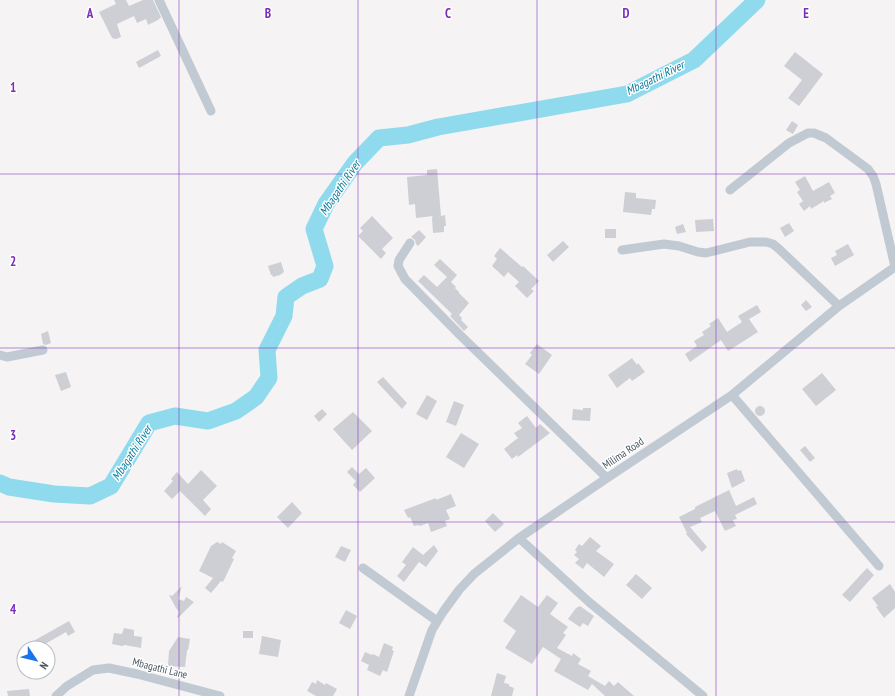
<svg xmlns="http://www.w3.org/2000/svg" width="895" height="696" viewBox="0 0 895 696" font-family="'PT Sans Narrow',sans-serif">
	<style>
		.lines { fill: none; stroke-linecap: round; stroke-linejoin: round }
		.river { stroke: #90daee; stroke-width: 17 }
		.building { fill: #cdcfd5 }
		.street { stroke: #c1cad2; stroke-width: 9 }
		.grid { fill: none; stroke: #7b2cbf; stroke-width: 1; stroke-opacity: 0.55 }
		.labels { text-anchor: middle; stroke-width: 3; stroke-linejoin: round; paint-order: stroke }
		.street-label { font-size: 11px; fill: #4a5661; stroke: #fff }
		.water-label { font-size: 12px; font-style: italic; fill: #0c7c9b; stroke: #fff }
		.grid-label { font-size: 13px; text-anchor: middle; font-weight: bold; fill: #7b2cbf; stroke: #fff; stroke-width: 3; stroke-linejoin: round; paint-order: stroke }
	</style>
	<rect width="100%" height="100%" fill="#f5f3f3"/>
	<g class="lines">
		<path class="river" d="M 0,483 L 9,487 L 54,494 L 90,496 L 111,486 L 149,423 L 175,416 L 208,421 L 236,411 L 256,397 L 269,378 L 267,350 L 284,316 L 286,297 L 302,286 L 320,279 L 325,266 L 314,229 L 326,204 L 355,163 L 379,138 L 408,135 L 438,127 L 627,94 L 694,60 L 757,0"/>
	</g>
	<path class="building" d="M 114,0 L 126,0 L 129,6 L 143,0 L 153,0 L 161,17 L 158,20 L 148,25 L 146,19 L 137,23 L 134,16 L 117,24 L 121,37 L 116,39 L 112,38 L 99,12 L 116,4 Z
		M 158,50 L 161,56 L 139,68 L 136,62 Z
		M 795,52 L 823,74 L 799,106 L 788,98 L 802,80 L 784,66 Z
		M 792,121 L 798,125 L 793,134 L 786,130 Z
		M 437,169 L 441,216 L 445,215 L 446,226 L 444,226 L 444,232 L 433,233 L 432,217 L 433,216 L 416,218 L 415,204 L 409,205 L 407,177 L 427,175 L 427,170 Z
		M 805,176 L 813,191 L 829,182 L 835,193 L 830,196 L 832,199 L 824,203 L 824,201 L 811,209 L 810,206 L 804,211 L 799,204 L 803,201 L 797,192 L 800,190 L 795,182 Z
		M 625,192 L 636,193 L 636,198 L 656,200 L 655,209 L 652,209 L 651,215 L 623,212 Z
		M 372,216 L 393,238 L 382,249 L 386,253 L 381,259 L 358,236 L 363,231 L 360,228 Z
		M 713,219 L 714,231 L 696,232 L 695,220 Z
		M 789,223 L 794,231 L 785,237 L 780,228 Z
		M 683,224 L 686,232 L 677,234 L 675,227 Z
		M 605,229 L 616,229 L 616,238 L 605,238 Z
		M 419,230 L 426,237 L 418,246 L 416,244 L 415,240 L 411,237 Z
		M 563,241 L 569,247 L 553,262 L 547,255 Z
		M 848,244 L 854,255 L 835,266 L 831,258 L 837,255 L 835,251 Z
		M 500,248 L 522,267 L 523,266 L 539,281 L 531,289 L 534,291 L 527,298 L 515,286 L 519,282 L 508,272 L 504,277 L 492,266 L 497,259 L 494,256 Z
		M 440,259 L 457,275 L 451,282 L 456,287 L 455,288 L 459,292 L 459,293 L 469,303 L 459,315 L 462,318 L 461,320 L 468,327 L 464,331 L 450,316 L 452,314 L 418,281 L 424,275 L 437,287 L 447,277 L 434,265 Z
		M 281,262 L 284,272 L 280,275 L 273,277 L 272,275 L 271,275 L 268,266 Z
		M 806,300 L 812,307 L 806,311 L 801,305 Z
		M 757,305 L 761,312 L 749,319 L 758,332 L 728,351 L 721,340 L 690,362 L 685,354 L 697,346 L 694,341 L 704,335 L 702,332 L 711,326 L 709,324 L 718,318 L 727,332 L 742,322 L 738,316 Z
		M 48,331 L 51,343 L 46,345 L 43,344 L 41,334 Z
		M 537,344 L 552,355 L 539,374 L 525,364 L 532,355 L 530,353 Z
		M 632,358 L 637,365 L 638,363 L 645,372 L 632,381 L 630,378 L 617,388 L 608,375 Z
		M 66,372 L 71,387 L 61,391 L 55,375 Z
		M 822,373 L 836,390 L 816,406 L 802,389 Z
		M 383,377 L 407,403 L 402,409 L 377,382 Z
		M 427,395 L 437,401 L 427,420 L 416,414 Z
		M 454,401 L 464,405 L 456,426 L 446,422 Z
		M755 411a5 5 0 1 1 10 0a5 5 0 1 1-10 0Z
		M 583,408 L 591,408 L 590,421 L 572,420 L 573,409 L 583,410 Z
		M 322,409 L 327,414 L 319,422 L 314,416 Z
		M 353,412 L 372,431 L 352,450 L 333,429 Z
		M 527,416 L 536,428 L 540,424 L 550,433 L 518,457 L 517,455 L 512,459 L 504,449 L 518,438 L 514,433 L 522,428 L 518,423 Z
		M 461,433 L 479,444 L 464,468 L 446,457 Z
		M 805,446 L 815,458 L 810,462 L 800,450 Z
		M 352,467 L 359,474 L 366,468 L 375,478 L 360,492 L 353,485 L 356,481 L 347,472 Z
		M 737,469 L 738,471 L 741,470 L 745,481 L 732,488 L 727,473 Z
		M 201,470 L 217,486 L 203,500 L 211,509 L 205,516 L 180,491 L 172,499 L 164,491 L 173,481 L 171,479 L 177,472 L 188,484 Z
		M 729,490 L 736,506 L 754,497 L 757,504 L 735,515 L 737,519 L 733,520 L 736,526 L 725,531 L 715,511 L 700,518 L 702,522 L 690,527 L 707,547 L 702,552 L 686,534 L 687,533 L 679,517 L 695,509 L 695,507 Z
		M 451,494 L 456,506 L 446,510 L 450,519 L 445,521 L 447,526 L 431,532 L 428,523 L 420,526 L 418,525 L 414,526 L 410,517 L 408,518 L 404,510 L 436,498 L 436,500 Z
		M 292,502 L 302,513 L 288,528 L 277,517 Z
		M 493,513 L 504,524 L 495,532 L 485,521 Z
		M 590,537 L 601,546 L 596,551 L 614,564 L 604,577 L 587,563 L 583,569 L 575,563 L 579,559 L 574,555 L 577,552 L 575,550 L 579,544 L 582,546 Z
		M 217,542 L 221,544 L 222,542 L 236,551 L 232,558 L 234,559 L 223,582 L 221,581 L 211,593 L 205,588 L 213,578 L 199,571 L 211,546 Z
		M 434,545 L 438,551 L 426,567 L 419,562 L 404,582 L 397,576 L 406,565 L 402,562 L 413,547 L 423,555 Z
		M 341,546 L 351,550 L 345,562 L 335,557 Z
		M 867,568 L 874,575 L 850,602 L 842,595 Z
		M 636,574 L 652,588 L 642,599 L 626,585 Z
		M 890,584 L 895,592 L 895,608 L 884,618 L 876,607 L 878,606 L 872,598 Z
		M 182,586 L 178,599 L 184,601 L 186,597 L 194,602 L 178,618 L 177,617 L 179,612 L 176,608 L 169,595 L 172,596 Z
		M 521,595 L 538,607 L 547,595 L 558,603 L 550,614 L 568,627 L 563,633 L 566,635 L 557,648 L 572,656 L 573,653 L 581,659 L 578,664 L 591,671 L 588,676 L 605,686 L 609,681 L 614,686 L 618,682 L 634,696 L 605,696 L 592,684 L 588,690 L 554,671 L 561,659 L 543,647 L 532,664 L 505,648 L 516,631 L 503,621 Z
		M 580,606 L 594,616 L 588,626 L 583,623 L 580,627 L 568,619 L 576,608 Z
		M 346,610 L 357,616 L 350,629 L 339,623 Z
		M 69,621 L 75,632 L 68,636 L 66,632 L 38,648 L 21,648 Z
		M 124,628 L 134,630 L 134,636 L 142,637 L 141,648 L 125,645 L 122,646 L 112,644 L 114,633 L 122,634 Z
		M 243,631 L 253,631 L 253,638 L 243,638 Z
		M 262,636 L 281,640 L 278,657 L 259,654 Z
		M 178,637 L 190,639 L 188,650 L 187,650 L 185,667 L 168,666 L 169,651 Z
		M 384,643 L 393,647 L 392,650 L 394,651 L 387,672 L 383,670 L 380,676 L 367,670 L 369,665 L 361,661 L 365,652 L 372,655 L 373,654 L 379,657 Z
		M 497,673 L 506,676 L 504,683 L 509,684 L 509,686 L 514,688 L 512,696 L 491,696 Z
		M 317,680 L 325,685 L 326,683 L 337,689 L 333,696 L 316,696 L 307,691 L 312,682 L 316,684 Z
		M 29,689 L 30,696 L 8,696 L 7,691 Z"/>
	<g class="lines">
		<path class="street" d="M 159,0 L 211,111
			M 730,190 L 789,143 L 808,133 L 814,133 L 826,138 L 868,169 L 873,176 L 876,184 L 895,267
			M 410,243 L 399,260 L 398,266 L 405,279 L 460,335 L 607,478
			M 622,250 L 664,244 L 679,246 L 698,252 L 706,253 L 750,242 L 766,242 L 773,244 L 779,249 L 839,306
			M 0,355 L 7,357 L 43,350
			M 732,395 L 879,566
			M 519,538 L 589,602 L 703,696
			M 363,568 L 437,621
			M 56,696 L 67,686 L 93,670 L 109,668 L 137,674 L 220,696
			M 409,696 L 432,630 L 443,612 L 459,590 L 474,574 L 519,538 L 607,478 L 732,395 L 839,306 L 895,267"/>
	</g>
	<path class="grid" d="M 179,0 L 179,696M 358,0 L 358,696M 537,0 L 537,696M 716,0 L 716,696M 0,174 L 895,174M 0,348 L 895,348M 0,522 L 895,522"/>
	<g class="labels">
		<g class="street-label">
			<text transform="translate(623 453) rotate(-34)" y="4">Milima Road</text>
			<text transform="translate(160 668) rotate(14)" y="4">Mbagathi Lane</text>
		</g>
		<g class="water-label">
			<text transform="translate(655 78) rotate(-26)" y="4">Mbagathi River</text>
			<text transform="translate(340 188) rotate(-56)" y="4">Mbagathi River</text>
			<text transform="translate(132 453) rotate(-57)" y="4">Mbagathi River</text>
		</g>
	</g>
	<g class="grid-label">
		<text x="90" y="18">A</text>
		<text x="268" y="18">B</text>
		<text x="448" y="18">C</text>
		<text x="626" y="18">D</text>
		<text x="806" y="18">E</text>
		<text x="13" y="92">1</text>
		<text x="13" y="266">2</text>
		<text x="13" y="440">3</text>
		<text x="13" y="614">4</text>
	</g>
	<g transform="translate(36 660) rotate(125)"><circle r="19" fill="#ffffff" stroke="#b7bbc0"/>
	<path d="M0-3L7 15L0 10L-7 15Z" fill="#1a73e8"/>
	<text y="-6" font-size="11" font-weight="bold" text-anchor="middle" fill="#4a5661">N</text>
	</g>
</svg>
